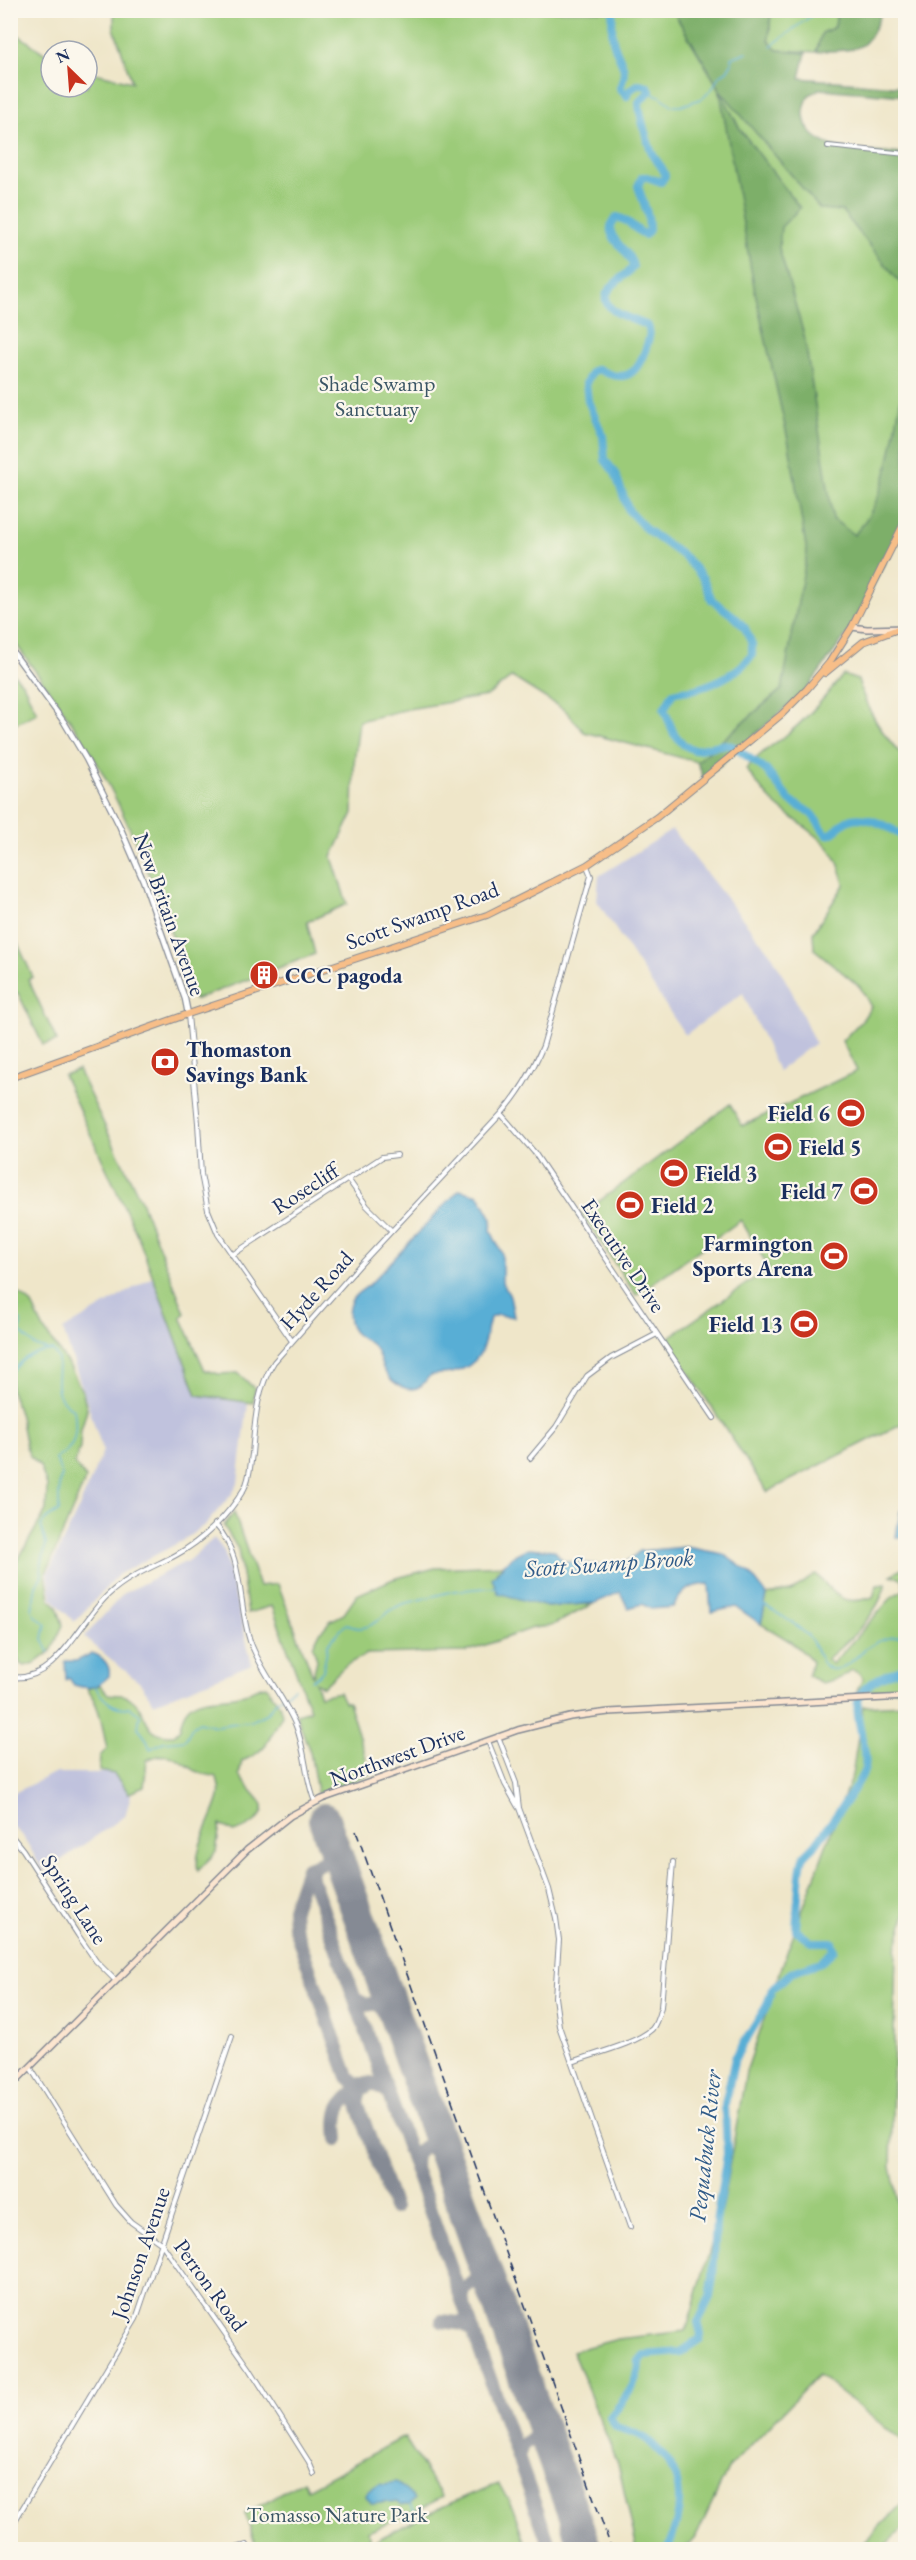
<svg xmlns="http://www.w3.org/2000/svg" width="916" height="2560" viewBox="0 0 916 2560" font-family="'EB Garamond',serif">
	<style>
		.industrial { fill: #c0c2dd }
		.green { fill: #9ccb79; stroke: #5c7d6c; stroke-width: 1.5 }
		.forest { fill: #7daf69; stroke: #4c6f64; stroke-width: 1.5 }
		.water { fill: #58aed5; stroke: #3a6e9a; stroke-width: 1.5 }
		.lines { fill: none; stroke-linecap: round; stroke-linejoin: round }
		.stream { stroke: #58aed5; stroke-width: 1.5 }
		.river { stroke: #58aed5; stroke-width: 8 }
		.taxiway { stroke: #858a94; stroke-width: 14 }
		.runway { stroke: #858a94; stroke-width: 32 }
		.minor-casing { stroke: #858a94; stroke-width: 6 }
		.tertiary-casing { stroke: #858a94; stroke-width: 7 }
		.secondary-casing { stroke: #858a94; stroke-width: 8 }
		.trunk-casing { stroke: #858a94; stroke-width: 8 }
		.minor { stroke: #fff; stroke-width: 4 }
		.tertiary { stroke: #fff; stroke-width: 4.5 }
		.secondary { stroke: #fce5cf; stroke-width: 5 }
		.trunk { stroke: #f7be88; stroke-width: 6 }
		.rail { stroke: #1b2f5e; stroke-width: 1.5; stroke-dasharray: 9 4.5; stroke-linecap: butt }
		.labels { text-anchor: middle; stroke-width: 4.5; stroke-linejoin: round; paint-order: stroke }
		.park-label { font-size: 22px; fill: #3b5665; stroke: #fbf7ec }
		.street-label { font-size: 22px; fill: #1b2f5e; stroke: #fbf7ec }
		.poi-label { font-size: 22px; font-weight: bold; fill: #1b2f5e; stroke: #fbf7ec; text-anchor: start }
		.water-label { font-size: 24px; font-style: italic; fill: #305b88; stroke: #fbf7ec }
	</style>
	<rect width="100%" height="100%" fill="#fbf7ec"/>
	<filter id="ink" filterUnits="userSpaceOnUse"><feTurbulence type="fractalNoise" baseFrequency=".0167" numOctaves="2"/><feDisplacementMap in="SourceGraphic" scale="12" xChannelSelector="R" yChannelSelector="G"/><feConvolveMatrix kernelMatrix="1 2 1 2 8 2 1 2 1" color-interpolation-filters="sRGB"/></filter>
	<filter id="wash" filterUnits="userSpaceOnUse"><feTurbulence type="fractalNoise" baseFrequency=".008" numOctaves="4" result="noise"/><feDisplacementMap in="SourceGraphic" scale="24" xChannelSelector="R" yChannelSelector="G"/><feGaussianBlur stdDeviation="1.35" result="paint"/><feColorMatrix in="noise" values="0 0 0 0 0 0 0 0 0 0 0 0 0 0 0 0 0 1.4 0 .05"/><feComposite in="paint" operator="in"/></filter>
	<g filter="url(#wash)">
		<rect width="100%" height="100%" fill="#efe6c9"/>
		<path class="industrial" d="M 672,830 L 773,957 L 792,992 L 815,1043 L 778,1071 L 743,993 L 685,1035 L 597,901 L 599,876 Z
			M 154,1276 L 197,1395 L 248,1403 L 238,1483 L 232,1494 L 206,1524 L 182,1541 L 119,1574 L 74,1622 L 52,1598 L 48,1573 L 77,1512 L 103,1451 L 63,1330 Z
			M 214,1538 L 224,1551 L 252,1664 L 154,1703 L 140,1683 L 84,1637 L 124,1593 L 191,1559 Z
			M 54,1773 L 116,1773 L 131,1795 L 125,1816 L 44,1872 L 23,1836 L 11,1825 L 10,1795 Z"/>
		<path class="green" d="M 114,11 L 673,11 L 718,87 L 905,260 L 905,453 L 782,689 L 697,762 L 584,732 L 566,711 L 512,677 L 487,696 L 408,709 L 359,721 L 354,764 L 353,813 L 332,857 L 347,904 L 307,922 L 315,954 L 194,1000 C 166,916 136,831 92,754 C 68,714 38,676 11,637 L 11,30 L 51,58 L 51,87 L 87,87 L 87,71 L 132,82 L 114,28 Z
			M 771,11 L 837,11 L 835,27 L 822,33 L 816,52 L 777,50 L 769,40 Z
			M 10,670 L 23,684 L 37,713 L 11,726 Z
			M 843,675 L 858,680 C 868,714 882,733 905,759 L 905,1422 L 767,1492 L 667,1339 L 769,1268 L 741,1220 L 636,1295 L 582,1214 L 730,1104 L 742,1126 L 857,1071 L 842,1041 L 863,1019 L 871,1007 L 860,987 L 814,949 L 813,933 L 844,885 C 838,836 799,829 769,798 C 761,789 753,778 746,769 C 760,753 769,748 785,736 C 807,719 825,697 843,675 Z
			M 11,929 L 33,977 L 28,979 L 57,1041 L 43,1045 L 18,993 L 11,993 Z
			M 78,1070 L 141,1201 L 185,1313 L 181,1317 L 205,1370 L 219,1374 L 238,1373 L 255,1389 L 253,1403 L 197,1395 L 138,1237 L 63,1075 Z
			M 11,1287 L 31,1303 L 45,1331 L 70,1367 L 83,1393 L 87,1409 L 81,1430 L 80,1448 L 74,1464 L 86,1478 L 46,1573 L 50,1599 L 57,1607 L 63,1625 L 51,1651 L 35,1663 L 25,1666 L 20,1664 L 11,1643 L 11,1581 L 14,1567 L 46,1510 L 47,1486 L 40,1466 L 30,1456 L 26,1447 L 20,1416 L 11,1391 Z
			M 234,1512 L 259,1586 L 278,1584 L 313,1676 L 317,1660 L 313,1646 L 319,1634 L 330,1621 L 344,1614 L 357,1595 L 393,1579 L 435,1568 L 503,1565 L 497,1571 L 547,1607 L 595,1603 L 551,1626 L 533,1628 L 466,1652 L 367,1654 L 346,1665 L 323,1687 L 315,1682 L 320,1696 L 339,1692 L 344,1702 L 348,1702 L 371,1774 L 320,1795 L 317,1792 L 310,1752 L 296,1714 L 310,1710 L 272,1606 L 248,1613 L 238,1549 L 224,1526 Z
			M 905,1567 L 905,1689 L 857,1691 L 863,1678 L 859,1673 L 852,1670 L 840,1678 L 822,1683 L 808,1676 L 812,1662 C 799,1645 780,1635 761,1624 L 767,1595 L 791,1591 L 816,1574 C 838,1596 841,1607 873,1597 L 877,1585 L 886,1584 C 877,1616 852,1638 827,1659 L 832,1664 L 893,1596 L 904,1590 L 903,1579 L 891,1575 Z
			M 100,1685 L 108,1694 C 116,1696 122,1693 130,1698 C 152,1714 140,1736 174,1735 L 180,1729 C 184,1690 216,1702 244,1694 C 253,1691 256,1687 266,1686 L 280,1705 L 282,1715 C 269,1738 268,1751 242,1761 L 239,1775 C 243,1782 262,1801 263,1805 C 266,1819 243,1830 233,1832 L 220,1824 L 216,1852 L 198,1871 C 193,1846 213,1821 219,1797 C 221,1791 218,1783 217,1777 C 209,1775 200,1774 194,1770 C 177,1758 167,1750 147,1760 L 144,1787 L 129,1793 L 114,1774 L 99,1771 L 100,1756 L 107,1749 C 102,1727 101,1707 87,1689 Z
			M 905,1704 L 906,1913 L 896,1949 L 891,2167 L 906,2242 L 905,2527 L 882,2549 L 857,2549 L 902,2504 L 903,2441 L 818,2375 L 728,2469 L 695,2539 L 683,2549 L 637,2549 L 618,2464 L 572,2351 L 618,2339 L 686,2331 L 721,2212 L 746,2072 L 787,1952 L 852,1775 L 863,1706 Z
			M 404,2437 L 442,2497 L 419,2510 L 368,2532 L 371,2549 L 257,2549 L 245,2514 L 303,2480 L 307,2489 Z
			M 499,2484 L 514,2511 L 527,2549 L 372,2549 L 371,2543 C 413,2521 454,2499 499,2484 Z"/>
		<path class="forest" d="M 673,11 L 771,11 L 769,40 L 777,50 L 806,53 L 800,78 L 906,87 L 905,96 L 819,89 L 808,96 C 807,102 803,109 804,115 C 807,156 875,151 905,154 L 905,289 L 842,211 L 820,209 L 720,90 L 740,129 L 800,208 L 781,227 L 779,248 L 804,335 L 833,519 L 854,535 C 889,498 892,441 902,393 L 905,386 L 906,519 L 852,627 L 807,689 L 704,779 L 697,762 L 782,689 L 807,553 L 789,444 L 755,292 L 719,87 Z
			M 837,11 L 882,11 C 865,56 860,48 816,52 L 822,33 L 835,27 Z"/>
		<path class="water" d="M 459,1190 L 479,1195 L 492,1219 L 491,1231 L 502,1254 L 502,1282 L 510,1296 L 514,1317 L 497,1315 L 490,1318 C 483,1344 485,1362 455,1372 C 447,1375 439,1373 431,1375 C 427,1378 425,1382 422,1385 C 409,1396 390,1382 384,1370 C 380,1363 379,1354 375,1348 C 370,1341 363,1340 357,1335 C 346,1327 346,1306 354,1297 C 358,1292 364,1289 369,1285 Z
			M 905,1503 L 905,1539 L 896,1537 L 900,1512 Z
			M 686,1547 L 723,1554 L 750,1573 L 767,1595 L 761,1624 L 736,1607 L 711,1612 L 709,1584 C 689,1585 682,1591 673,1607 L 651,1609 L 642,1604 L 628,1608 L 620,1592 L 595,1603 L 547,1607 L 498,1593 L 492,1578 L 512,1556 L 528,1548 L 554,1550 L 564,1561 L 620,1567 L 640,1551 Z
			M 92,1653 C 102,1656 111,1665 109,1676 C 97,1688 90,1690 74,1685 L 69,1678 L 66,1680 L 65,1661 L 77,1661 Z
			M 396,2482 L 415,2499 L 410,2505 L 402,2505 L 398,2501 L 372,2504 L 366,2496 L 368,2491 L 380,2483 L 384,2484 Z
			M 354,2538 L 355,2549 L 334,2549 L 339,2542 Z"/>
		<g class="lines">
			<path class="stream" d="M 771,46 L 819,10
				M 649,93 L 660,96 L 673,106 L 681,106 L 703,98 L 712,89 L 719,76 L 727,71 L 732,63 L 731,58 L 747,52
				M 10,1297 L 18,1308 L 14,1314 L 21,1321 L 20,1332 L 35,1346 L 48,1350
				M 10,1374 C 24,1357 28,1353 52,1350 L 58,1358 C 59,1383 49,1394 74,1410 C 76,1422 77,1440 68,1449 C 64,1453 60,1455 56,1459 L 62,1476 L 59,1483 L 59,1511 L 46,1519 L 41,1526 L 46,1544 L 41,1567 L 42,1576 L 36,1585 L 32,1610 L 35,1616 L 46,1624 L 43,1639 L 49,1652
				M 764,1605 C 780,1615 801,1626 812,1641 C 819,1651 821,1673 837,1669 C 849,1667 857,1655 867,1648 C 879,1639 891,1636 906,1635
				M 312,1680 L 323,1671 L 328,1644 L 346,1624 C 372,1638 381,1611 403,1604 L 453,1591 L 496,1587
				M 95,1686 C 102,1699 115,1711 129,1707 L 140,1715 L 138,1728 L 147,1740 L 150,1749 L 163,1742 L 185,1740 L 193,1726 L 199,1722 L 216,1726 L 251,1721 L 267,1713 L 277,1700 L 294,1688
				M 410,2505 L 419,2518"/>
			<path class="river" d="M 613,10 C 612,21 611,34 614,44 C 620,64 629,65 620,88 L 627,96 L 630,90 L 639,84 L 647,86 L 650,91 L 639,102 C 639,113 648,145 653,155 C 657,163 664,167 665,176 L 661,182 L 647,177 L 642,177 L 638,186 L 648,216 L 649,230 L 645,235 C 635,230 628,219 617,217 C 597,236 631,248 633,267 C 626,276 615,281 609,290 C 594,311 637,320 648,326 C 651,334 649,338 647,345 C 638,373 627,385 598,369 L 592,371 L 586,383 L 588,401 L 603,436 L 605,460 L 615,473 L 629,511 L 647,530 L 686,558 L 703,578 L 712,600 L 735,617 L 745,628 L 752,644 L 752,655 C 739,672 717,683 696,689 C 689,691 681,690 673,693 L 664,709 L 674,734 L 684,745 L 694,750 L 726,744 L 734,747 L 766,770 L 790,801 L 811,813 L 827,835 C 838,833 838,825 847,821 C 863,812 893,828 906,839
				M 667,2550 C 682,2516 687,2477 657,2449 C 653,2445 648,2439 643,2437 C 635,2432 625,2430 616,2427 L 610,2417 C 623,2402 640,2381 639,2361 L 644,2355 L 681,2352 L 700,2339 L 701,2334 L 698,2322 L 710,2297 L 713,2277 L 716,2222 L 727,2154 L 725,2104 L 735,2058 L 767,2005 L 772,1989 L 792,1972 L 821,1962 L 834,1950 L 832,1942 L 811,1942 L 796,1930 C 797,1918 799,1864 803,1858 C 806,1853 812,1849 815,1845 C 825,1831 863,1780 865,1768 C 869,1748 851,1712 860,1695 C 869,1679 890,1674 906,1667"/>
			<path class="taxiway" d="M 338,1857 L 313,1866 L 311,1876 L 551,2550
				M 311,1867 L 307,1868 L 293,1909 L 294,1926 L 348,2077 L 356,2084 L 376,2084 L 388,2092
				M 355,1999 L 366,2005 L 377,2003 L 384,1993 L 383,1984
				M 375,2004 L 384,2005 L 394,2012
				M 371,2083 L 360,2090 L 357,2102 L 394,2208
				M 338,2139 C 335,2112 338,2103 360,2088
				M 425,2147 L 432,2140 L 435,2127
				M 414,2165 L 415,2154 L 424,2147 L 435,2147 L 445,2156
				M 473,2283 L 481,2275 L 483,2262
				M 462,2300 L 464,2290 L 473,2283 L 484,2283 L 494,2293
				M 442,2321 L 465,2324 L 473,2332
				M 531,2440 L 538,2431 L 540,2420
				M 518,2457 L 522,2445 C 532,2436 542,2440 550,2449"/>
			<path class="runway" d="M 324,1819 L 586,2550"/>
		</g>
	</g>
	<g filter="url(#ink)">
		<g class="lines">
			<g class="minor-casing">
				<path id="minor" d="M 828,146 L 906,154
					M 188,1015 L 198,1123 L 201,1174 L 208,1210 L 218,1234 L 292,1341
					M 501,1114 L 534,1152 L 714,1418
					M 348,1179 L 367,1206 L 392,1231
					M 232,1255 L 382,1157 L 397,1155
					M 530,1458 L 556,1427 L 587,1376 L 611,1358 L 657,1334
					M 215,1524 C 245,1557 237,1602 250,1641 C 261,1672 284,1697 296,1726 C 306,1751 305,1778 315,1802
					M 10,1677 C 57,1684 79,1621 109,1594 C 128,1576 153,1567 176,1555 C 202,1541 229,1515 244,1489 C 250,1479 250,1466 252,1454 C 255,1422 256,1390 274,1362 L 359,1266 L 501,1114 C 520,1093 532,1072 543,1046 L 591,876 L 587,866
					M 498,1736 L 516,1783 L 519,1808 L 549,1889 L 556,1918 L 559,1940 L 555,1997 L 559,2026 L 630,2227
					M 488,1741 L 505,1784 L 518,1807
					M 10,1834 L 23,1850 L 78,1935 L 96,1961 L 115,1980
					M 572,2062 C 593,2054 636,2044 652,2029 C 657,2023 659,2014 661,2007 L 673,1862
					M 30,2067 L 116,2205 L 131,2222 L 162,2244 L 250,2369 L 309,2462 L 314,2474
					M 10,2529 L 136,2319 L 232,2036
					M 229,2550 L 247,2545"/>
			</g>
			<g class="tertiary-casing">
				<path id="tertiary" d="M 10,648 L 64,722 L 86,759 L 120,827 L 143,880 L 185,999 L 188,1014"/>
			</g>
			<g class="secondary-casing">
				<path id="secondary" d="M 852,627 L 867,629 L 906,628
					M 10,2087 L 247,1850 L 290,1816 L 322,1799 L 518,1730 L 570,1717 L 609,1712 L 906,1697"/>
			</g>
			<g class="trunk-casing">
				<path id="trunk" d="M 825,673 L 863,642 L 901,628
					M 10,1078 L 188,1014 L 487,915 L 587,865 L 657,817 L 782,714 L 807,689 L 829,663 L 852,627 L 906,519"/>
			</g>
			<use href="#minor" class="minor"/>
			<use href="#tertiary" class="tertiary"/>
			<use href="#secondary" class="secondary"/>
			<use href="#trunk" class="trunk"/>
			<path class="rail" d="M 356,1831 L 612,2550"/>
		</g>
	</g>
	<defs>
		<g id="building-disc" transform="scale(1.5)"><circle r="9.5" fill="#c8321e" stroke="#fbf7ec"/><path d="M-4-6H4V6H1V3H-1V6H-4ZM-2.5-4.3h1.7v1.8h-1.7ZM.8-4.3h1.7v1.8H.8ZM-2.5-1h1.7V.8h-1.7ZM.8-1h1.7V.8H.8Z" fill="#fff"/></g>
		<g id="bank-disc" transform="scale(1.5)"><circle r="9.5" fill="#c8321e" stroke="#fbf7ec"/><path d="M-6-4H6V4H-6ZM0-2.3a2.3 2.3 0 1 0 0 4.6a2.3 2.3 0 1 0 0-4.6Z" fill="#fff"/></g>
		<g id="stadium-disc" transform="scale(1.5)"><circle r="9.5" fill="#c8321e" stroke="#fbf7ec"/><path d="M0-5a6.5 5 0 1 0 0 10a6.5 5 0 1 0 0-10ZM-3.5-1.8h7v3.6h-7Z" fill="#fff"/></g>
	</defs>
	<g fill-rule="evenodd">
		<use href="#building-disc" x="264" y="975"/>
		<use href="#bank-disc" x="165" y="1062"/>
		<use href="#stadium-disc" x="851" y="1113"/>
		<use href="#stadium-disc" x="778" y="1147"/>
		<use href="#stadium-disc" x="674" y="1173"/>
		<use href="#stadium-disc" x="864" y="1191"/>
		<use href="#stadium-disc" x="630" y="1205"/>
		<use href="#stadium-disc" x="834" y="1256"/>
		<use href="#stadium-disc" x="804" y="1324"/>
	</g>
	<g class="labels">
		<g class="park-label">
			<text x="377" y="391">Shade Swamp<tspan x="377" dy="25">Sanctuary</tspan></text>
			<text x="337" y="2522">Tomasso Nature Park</text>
		</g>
		<g class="street-label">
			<text transform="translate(170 914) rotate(70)" y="8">New Britain Avenue</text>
			<text transform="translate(422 915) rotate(-20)" y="8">Scott Swamp Road</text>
			<text transform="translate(305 1188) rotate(-33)" y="8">Rosecliff</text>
			<text transform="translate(624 1255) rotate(56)" y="8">Executive Drive</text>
			<text transform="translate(316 1290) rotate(-48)" y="8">Hyde Road</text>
			<text transform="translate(397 1755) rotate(-20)" y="8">Northwest Drive</text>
			<text transform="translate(75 1899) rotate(57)" y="8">Spring Lane</text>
			<text transform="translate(140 2253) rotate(-71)" y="8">Johnson Avenue</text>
			<text transform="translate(211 2285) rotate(54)" y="8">Perron Road</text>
		</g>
		<g class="poi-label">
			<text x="285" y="983">CCC pagoda</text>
			<text x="186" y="1057">Thomaston<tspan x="186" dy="25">Savings Bank</tspan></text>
			<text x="830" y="1121" text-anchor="end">Field 6</text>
			<text x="799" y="1155">Field 5</text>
			<text x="695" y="1181">Field 3</text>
			<text x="843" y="1199" text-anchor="end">Field 7</text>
			<text x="651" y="1213">Field 2</text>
			<text x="813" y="1251" text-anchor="end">Farmington<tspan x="813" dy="25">Sports Arena</tspan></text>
			<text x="783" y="1332" text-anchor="end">Field 13</text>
		</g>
		<g class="water-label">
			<text transform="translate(609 1563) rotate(-4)" y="8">Scott Swamp Brook</text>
			<text transform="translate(705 2146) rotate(-84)" y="8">Pequabuck River</text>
		</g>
	</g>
	<rect width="916" height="2560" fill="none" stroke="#fbf7ec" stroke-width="36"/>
	<g transform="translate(69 69) rotate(335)"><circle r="28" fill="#fbf7ec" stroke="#a1a7b3" stroke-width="1.5"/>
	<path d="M0-4.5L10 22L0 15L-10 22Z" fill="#c8321e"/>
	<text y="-9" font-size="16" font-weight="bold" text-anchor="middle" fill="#1b2f5e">N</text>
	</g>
</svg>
